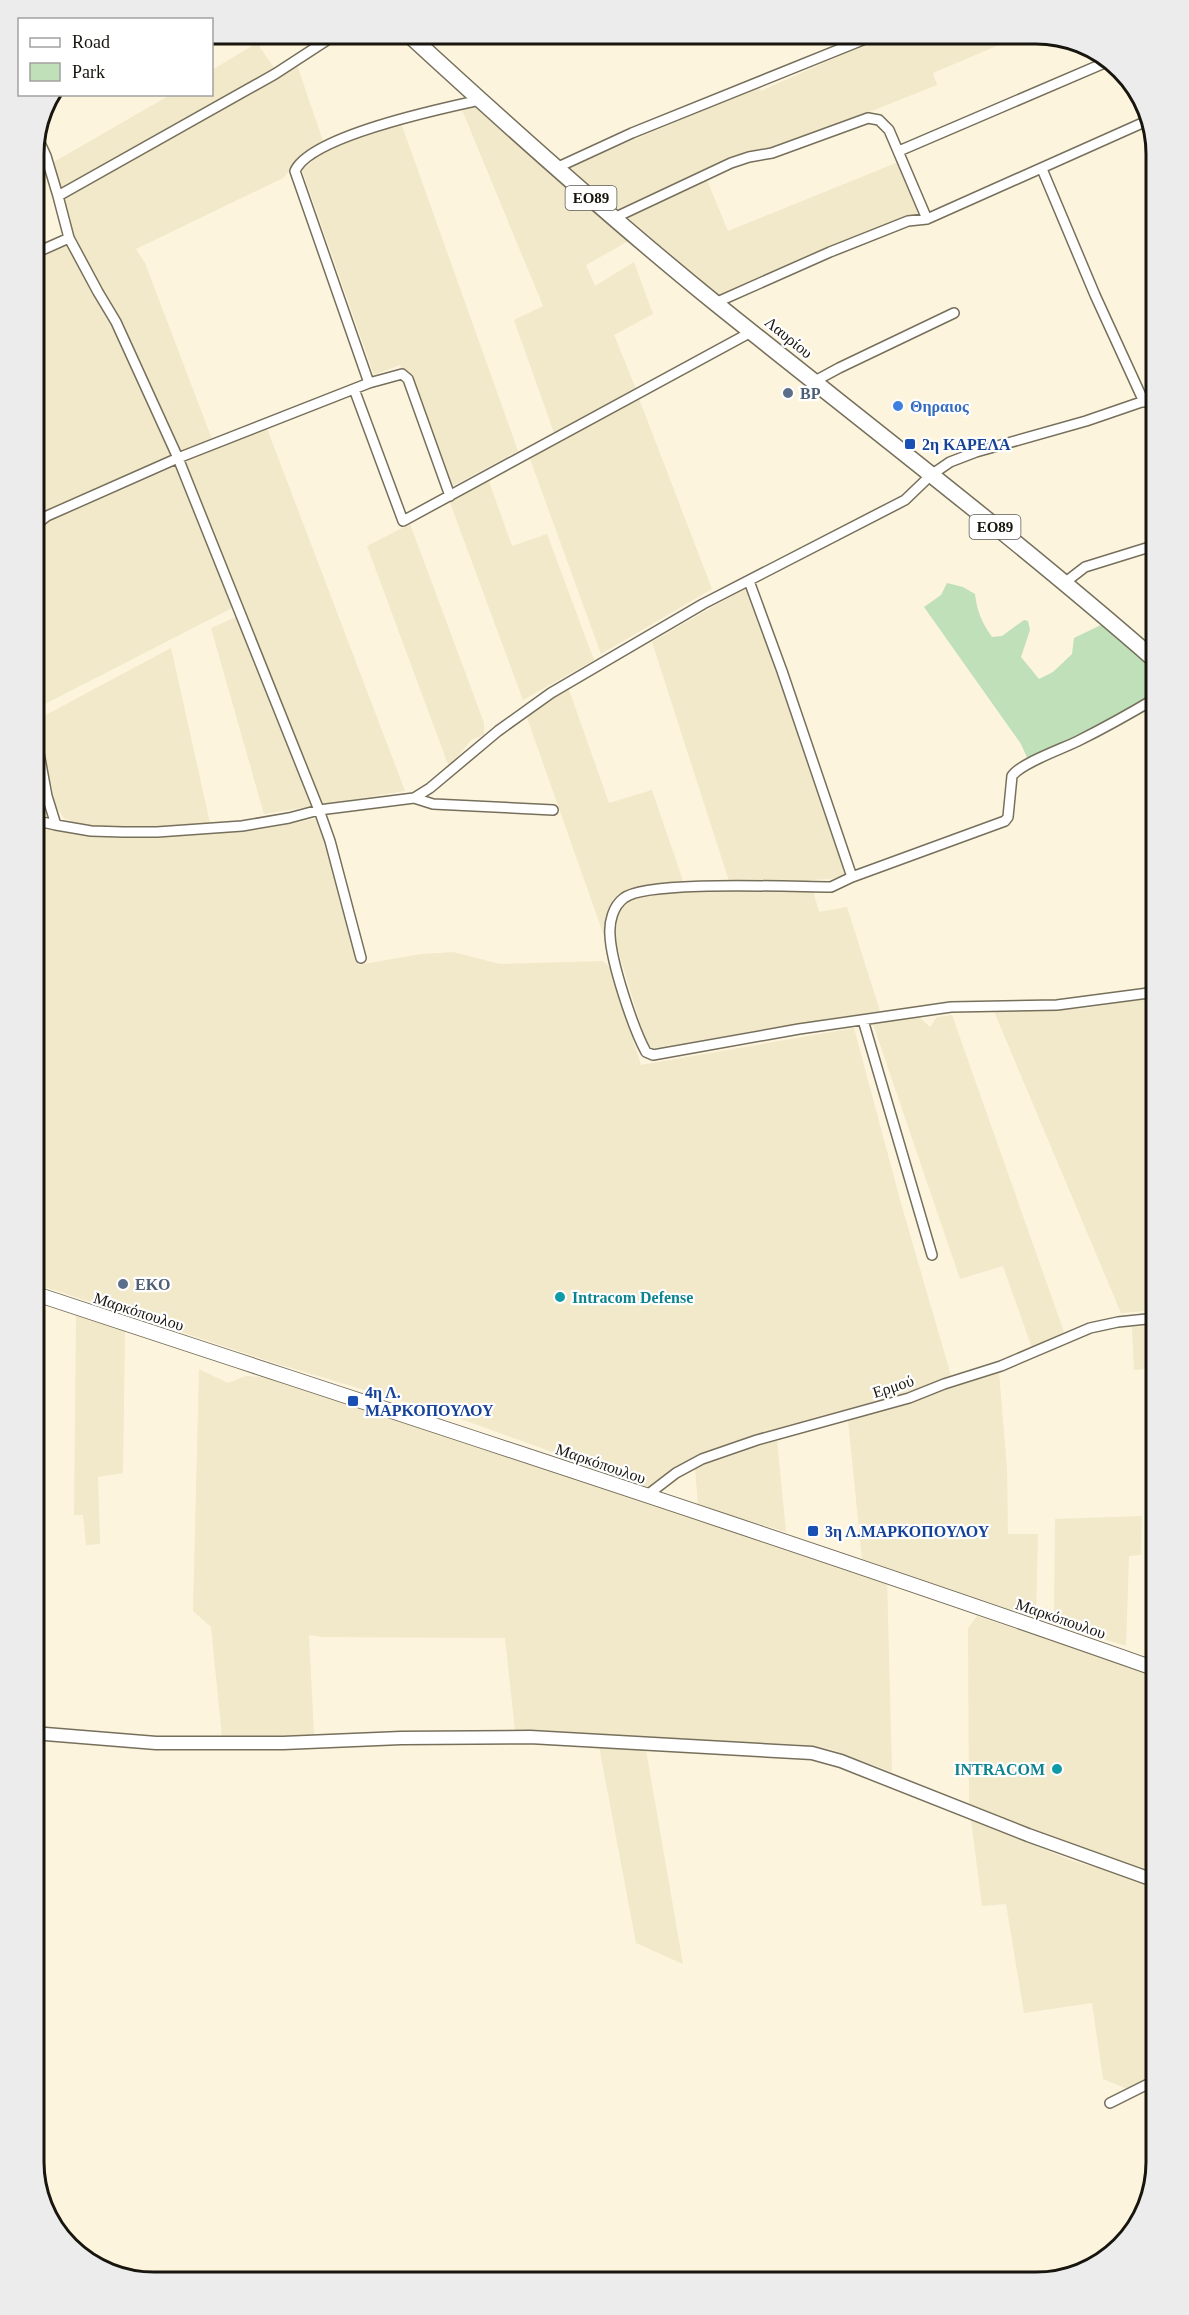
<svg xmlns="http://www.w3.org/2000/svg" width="1189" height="2315" viewBox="0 0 1189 2315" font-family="'Times New Roman',serif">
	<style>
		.built { fill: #f2e8ca }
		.green { fill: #bfe0b9 }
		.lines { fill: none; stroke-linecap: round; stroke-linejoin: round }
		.minor-casing { stroke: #766f5b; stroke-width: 12 }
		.tertiary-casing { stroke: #766f5b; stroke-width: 15 }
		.secondary-casing { stroke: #766f5b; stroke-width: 16 }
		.primary-casing { stroke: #766f5b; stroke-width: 18 }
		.minor { stroke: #fff; stroke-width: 9 }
		.tertiary { stroke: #fff; stroke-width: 12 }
		.secondary { stroke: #fff; stroke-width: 14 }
		.primary { stroke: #fff; stroke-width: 15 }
		.service-dot { fill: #5c6f8a; stroke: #fff; stroke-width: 2 }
		.shop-dot { fill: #3f7fe0; stroke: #fff; stroke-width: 2 }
		.transit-dot { fill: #1a4fb4; stroke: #fff; stroke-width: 2 }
		.culture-dot { fill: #0f9aa8; stroke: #fff; stroke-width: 2 }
		.labels { text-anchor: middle; stroke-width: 4.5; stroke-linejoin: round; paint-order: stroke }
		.shield { fill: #fff; stroke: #5d5b56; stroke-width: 1.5 }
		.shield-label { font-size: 15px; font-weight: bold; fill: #17150d }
		.street-label { font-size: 16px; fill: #17150d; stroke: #fff }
		.service-label { font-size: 16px; font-weight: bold; fill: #4e5e75; stroke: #fff; text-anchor: start }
		.shop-label { font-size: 16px; font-weight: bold; fill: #366cbe; stroke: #fff; text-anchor: start }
		.transit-label { font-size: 16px; font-weight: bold; fill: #164399; stroke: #fff; text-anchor: start }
		.culture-label { font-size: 16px; font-weight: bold; fill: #0d838f; stroke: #fff; text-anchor: start }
		.rim { fill: none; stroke: #17150d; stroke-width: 3 }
	</style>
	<rect width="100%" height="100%" fill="#fcf4dd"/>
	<path class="built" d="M 891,33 L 1027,33 L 933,73 L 937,85 L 771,151 L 704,173 L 728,231 L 901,161 L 921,212 L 720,297 L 569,167 L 759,87 L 761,91 Z
		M 257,43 L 279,75 L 297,65 L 324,144 L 292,168 L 283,178 L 136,249 L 145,263 L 213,442 L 45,515 L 33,529 L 33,259 L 73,239 L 52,163 L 170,95 L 212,94 L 212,70 Z
		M 472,103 L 632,239 L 586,265 L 595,286 L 634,262 L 653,314 L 614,335 L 636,389 L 554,433 L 514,320 L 543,306 L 460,105 Z
		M 401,123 L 518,451 L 447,489 L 400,365 L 374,375 L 302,170 L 325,151 Z
		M 638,396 L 712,589 L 601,654 L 530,459 L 535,452 Z
		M 266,426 L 405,791 L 264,814 L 211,628 L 243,614 L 182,461 Z
		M 176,466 L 234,607 L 43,705 L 33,705 L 33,548 L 41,525 Z
		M 488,479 L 512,546 L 547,534 L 594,660 L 523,700 L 449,500 Z
		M 410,524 L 484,723 L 484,735 L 471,740 L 449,767 L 367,546 Z
		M 749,586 L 785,688 L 845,875 L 830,879 L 810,880 L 819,912 L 847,907 L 880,1011 L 648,1049 L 618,950 L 609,950 L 525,712 L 568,687 L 609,803 L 652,790 L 683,881 L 729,881 L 652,642 Z
		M 171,648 L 212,832 L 250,830 L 320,818 L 358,965 L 421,954 L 453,952 L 500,964 L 603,961 L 610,968 L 641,1065 L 854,1028 L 902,1207 L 952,1379 L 753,1436 L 705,1452 L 649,1487 L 455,1417 L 281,1365 L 33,1283 L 33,824 L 74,831 L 75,823 L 64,818 L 56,807 L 38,724 L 40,718 Z
		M 33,735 L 46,801 L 41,816 L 33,814 Z
		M 1156,996 L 1156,1310 L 1121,1313 L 993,1009 L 1048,1011 L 1088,1008 Z
		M 917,1015 L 930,1027 L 937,1017 L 952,1015 L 1064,1332 L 1032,1348 L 1003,1266 L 960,1279 L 873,1024 Z
		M 76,1313 L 125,1331 L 123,1473 L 98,1477 L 100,1544 L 86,1545 L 83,1515 L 74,1515 Z
		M 1156,1325 L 1156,1368 L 1134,1370 L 1132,1327 Z
		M 199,1369 L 228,1383 L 246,1376 L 273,1378 L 887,1579 L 892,1772 L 830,1749 L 796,1744 L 706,1743 L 647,1738 L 515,1730 L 505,1638 L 322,1637 L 309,1635 L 314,1735 L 222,1737 L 211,1627 L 193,1611 Z
		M 999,1372 L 1007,1469 L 1008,1534 L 1038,1534 L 1036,1618 L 862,1559 L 848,1420 Z
		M 777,1440 L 786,1532 L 698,1505 L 695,1468 Z
		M 1142,1516 L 1141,1555 L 1129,1556 L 1126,1646 L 1054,1623 L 1055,1519 Z
		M 977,1616 L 1156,1676 L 1156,1875 L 1030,1830 L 969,1805 L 968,1628 Z
		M 599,1746 L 646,1750 L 683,1964 L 636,1943 Z
		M 971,1820 L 1073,1861 L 1090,1866 L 1089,1860 L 1156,1886 L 1156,2078 L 1130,2090 L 1103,2079 L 1092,2003 L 1024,2013 L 1006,1904 L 982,1906 Z"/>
	<path class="green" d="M 947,583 L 963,587 L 975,594 C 977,611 982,623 992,637 L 1002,636 L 1024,620 L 1028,621 L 1030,630 L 1021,657 L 1039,679 L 1053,672 L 1072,654 L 1074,638 L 1103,624 L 1156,665 L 1156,695 L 1140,706 L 1029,762 L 1021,744 L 924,607 L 941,595 Z"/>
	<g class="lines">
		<g class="minor-casing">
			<path id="minor" d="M 36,134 L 46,156 L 58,196
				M 899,151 L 1109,61
				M 556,168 L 632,133 L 880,33
				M 1042,169 L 1095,295 L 1144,402
				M 614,218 L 731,163 L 749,157 L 772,153 L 868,118 L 879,120 L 889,130 L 927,219
				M 69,238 L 98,292 L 116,322 L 178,458 L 319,810 L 330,841 L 361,958
				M 33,254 L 69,238 L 58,196 L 275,74 L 338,33
				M 715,303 L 830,252 L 908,221 L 927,219 L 1149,120
				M 815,381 L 839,368 L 954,313
				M 369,383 L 295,171 C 310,136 443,108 480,100
				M 354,389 L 403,521 L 753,331
				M 33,536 L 38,523 L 47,516 L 178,458 L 369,383 L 402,374 L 408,379 L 450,496
				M 749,581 L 782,671 L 852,877 L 1005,821 L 1008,817 L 1012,776 C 1021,763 1062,749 1078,741 C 1104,728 1131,713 1156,698
				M 1063,584 L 1085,567 L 1156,545
				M 33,721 L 47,796 L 56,825 L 91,831 L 123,832 L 157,832 L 242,826 L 289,818 L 319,810 L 414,798 L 430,788 L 498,731 L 551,693 L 703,604 L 905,500 L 931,475 L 950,462 L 976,452 L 1086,421 L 1156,397
				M 414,798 L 433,804 L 553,810
				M 33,820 L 56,825
				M 852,877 L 831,887 C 795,887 646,880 624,898 C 613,906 609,922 610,935 C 611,962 633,1028 646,1052 L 653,1055 L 799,1029 L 951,1007 L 1057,1005 L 1156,992
				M 863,1020 L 932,1255
				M 646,1496 L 676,1473 L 702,1459 L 757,1440 L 909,1398 L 944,1384 L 1001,1366 L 1090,1328 L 1118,1322 L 1156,1318
				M 1110,2103 L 1156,2080"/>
		</g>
		<g class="tertiary-casing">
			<path id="tertiary" d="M 33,1733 L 156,1743 L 283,1743 L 401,1738 L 530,1737 L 812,1753 L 841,1761 L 1028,1835 L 1156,1881"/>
		</g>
		<g class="secondary-casing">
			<path id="secondary" d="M 33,1293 C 408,1417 784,1538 1156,1669"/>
		</g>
		<g class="primary-casing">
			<path id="primary" d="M 407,33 C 507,125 608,216 714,302 C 862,421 1013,536 1156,661"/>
		</g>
		<use href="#minor" class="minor"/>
		<use href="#tertiary" class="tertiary"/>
		<use href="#secondary" class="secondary"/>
		<use href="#primary" class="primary"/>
	</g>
	<g class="service-dot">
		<circle cx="788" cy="393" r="6"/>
		<circle cx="123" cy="1284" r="6"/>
	</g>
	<circle class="shop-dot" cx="898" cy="406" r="6"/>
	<g class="transit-dot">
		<rect x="904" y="438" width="12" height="12" rx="3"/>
		<rect x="347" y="1395" width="12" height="12" rx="3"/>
		<rect x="807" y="1525" width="12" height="12" rx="3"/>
	</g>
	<g class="culture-dot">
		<circle cx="560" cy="1297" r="6"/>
		<circle cx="1057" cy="1769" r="6"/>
	</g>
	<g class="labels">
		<g class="shield">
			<rect x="565.5" y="186" width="51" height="24" rx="4.5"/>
			<rect x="969.5" y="515" width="51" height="24" rx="4.5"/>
		</g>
		<g class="shield-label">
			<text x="591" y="203">ΕΟ89</text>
			<text x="995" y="532">ΕΟ89</text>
		</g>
		<g class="street-label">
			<text transform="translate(789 337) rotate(39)" y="6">Λαυρίου</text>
			<text transform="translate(139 1311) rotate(18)" y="6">Μαρκόπουλου</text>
			<text transform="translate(893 1386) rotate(-18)" y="6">Ερμού</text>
			<text transform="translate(601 1463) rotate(19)" y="6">Μαρκόπουλου</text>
			<text transform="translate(1061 1618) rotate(19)" y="6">Μαρκόπουλου</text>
		</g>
		<g class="service-label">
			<text x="800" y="399">BP</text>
			<text x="135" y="1290">EKO</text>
		</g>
		<g class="shop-label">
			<text x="910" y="412">Θηραιος</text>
		</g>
		<g class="transit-label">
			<text x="922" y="450">2η ΚΑΡΕΛΑ</text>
			<text x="365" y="1398">4η Λ.<tspan x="365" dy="18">ΜΑΡΚΟΠΟΥΛΟΥ</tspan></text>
			<text x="825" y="1537">3η Λ.ΜΑΡΚΟΠΟΥΛΟΥ</text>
		</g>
		<g class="culture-label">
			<text x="572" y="1303">Intracom Defense</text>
			<text x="1045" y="1775" text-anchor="end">INTRACOM</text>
		</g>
	</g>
	<path d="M0 0H1189V2315H0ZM154 44H1036A110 110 0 0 1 1146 154V2162A110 110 0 0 1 1036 2272H154A110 110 0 0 1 44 2162V154A110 110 0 0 1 154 44Z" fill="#ececec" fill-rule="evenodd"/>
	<path class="rim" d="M154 44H1036A110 110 0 0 1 1146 154V2162A110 110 0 0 1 1036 2272H154A110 110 0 0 1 44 2162V154A110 110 0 0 1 154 44Z"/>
	<rect x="18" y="18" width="195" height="78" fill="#ffffff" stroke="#a2a19e" stroke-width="1.5"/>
	<rect x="30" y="38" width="30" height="9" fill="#ffffff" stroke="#a2a19e" stroke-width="1.5"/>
	<text x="72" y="48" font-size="18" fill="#17150d">Road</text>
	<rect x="30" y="63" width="30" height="18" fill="#bfe0b9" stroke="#a2a19e" stroke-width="1.5"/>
	<text x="72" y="78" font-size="18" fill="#17150d">Park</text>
</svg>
